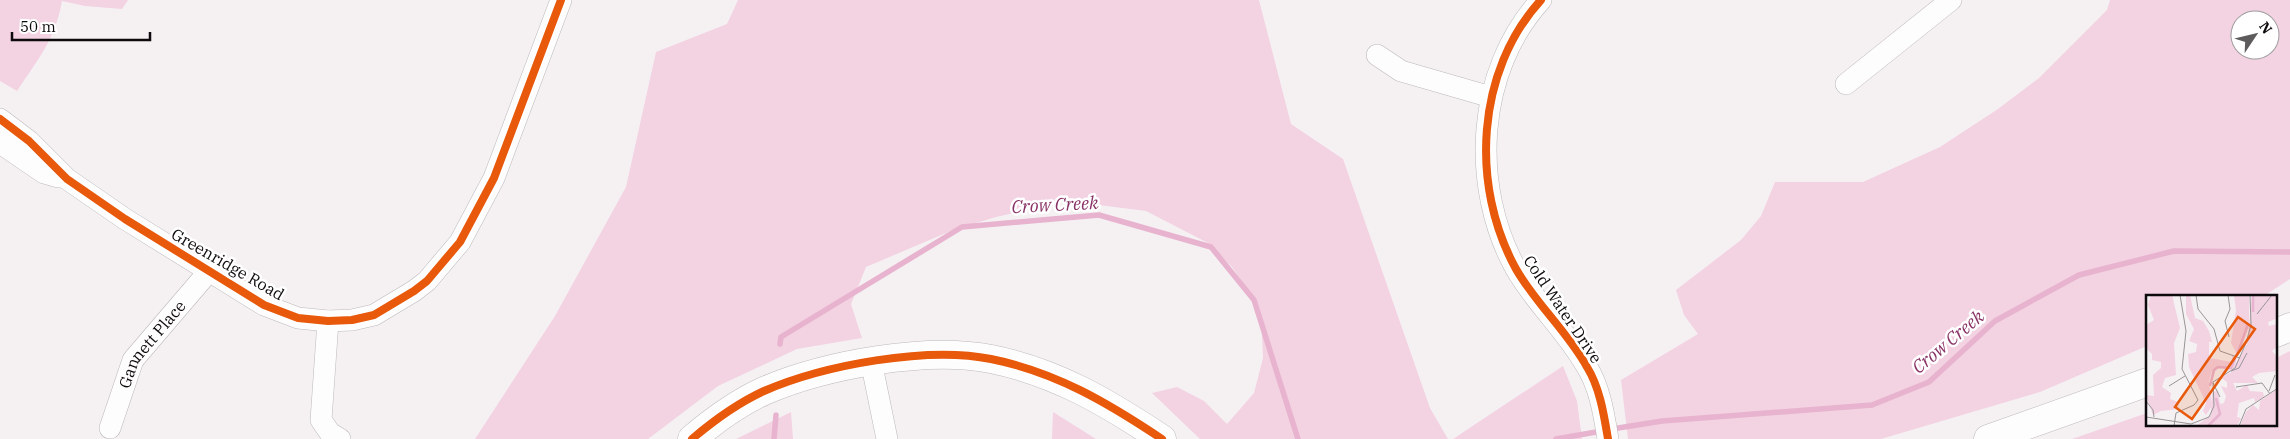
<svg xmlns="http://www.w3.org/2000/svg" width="2290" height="439" viewBox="0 0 2290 439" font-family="'IBM Plex Serif',serif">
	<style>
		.green { fill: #f3d2e2; fill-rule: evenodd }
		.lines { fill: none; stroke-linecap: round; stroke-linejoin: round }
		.stream { stroke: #e7b3ce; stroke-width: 5.5 }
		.minor-casing { stroke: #bdb9bb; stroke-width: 22 }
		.major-casing { stroke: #bdb9bb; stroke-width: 29 }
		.minor { stroke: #fefdfd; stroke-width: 21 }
		.major { stroke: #fefdfd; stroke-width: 28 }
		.cycleway-casing { stroke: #fff; stroke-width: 11 }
		.cycleway { stroke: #e8590c; stroke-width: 8 }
		.labels { text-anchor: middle; stroke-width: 5; stroke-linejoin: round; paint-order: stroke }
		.street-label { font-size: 16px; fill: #0d0a0c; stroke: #fff }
		.water-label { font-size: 18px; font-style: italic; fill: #883265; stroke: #fff }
		.inset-river { fill: none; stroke: #e7b3ce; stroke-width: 2.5 }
		.inset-road { fill: none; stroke: #989597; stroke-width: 1 }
		.view { fill: #e8590c; fill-opacity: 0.15; stroke: #e8590c; stroke-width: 2.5 }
		.inset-edge { fill: none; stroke: #0d0a0c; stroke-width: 2.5 }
	</style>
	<rect width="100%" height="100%" fill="#f5f1f3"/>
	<path class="green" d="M 0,0 L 128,0 L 122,9 L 85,6 L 62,1 C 55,40 38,59 17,91 L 0,81 Z
		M 738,0 L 1259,0 L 1291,124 L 1343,159 L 1430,408 L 1448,439 L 1200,439 L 1152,393 L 1177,387 L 1204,401 L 1227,424 L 1254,393 L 1263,358 L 1261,317 L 1252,296 L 1232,267 L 1208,243 L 1146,211 L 1067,201 L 996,217 L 953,230 L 866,267 L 851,304 L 862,338 L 797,349 L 718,386 L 648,439 L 475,439 L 555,316 L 626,187 L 656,52 L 727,24 Z
		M 2110,0 L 2290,0 L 2290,279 L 2264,296 L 2148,296 L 2147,346 L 2040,392 L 1881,439 L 1628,439 L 1621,380 L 1698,334 L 1684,315 L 1676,290 L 1741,240 L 1761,216 L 1775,182 L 1863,182 L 1940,147 L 1998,109 L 2039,78 L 2107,10 ZM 2240,20 L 2270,20 L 2270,50 L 2240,50 Z
		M 2290,351 L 2290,439 L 2072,439 L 2147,413 L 2148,425 L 2276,425 L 2276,358 Z
		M 1563,366 L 1577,401 L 1582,439 L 1453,439 Z
		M 791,412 L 793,439 L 736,439 Z
		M 1053,412 L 1096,439 L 1052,439 Z"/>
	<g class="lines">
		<path class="stream" d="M 780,344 L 781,337 L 962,227 L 1099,215 L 1211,247 L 1254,300 L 1298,439
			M 1612,429 L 1662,421 L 1872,405 L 1929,382 L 1995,321 L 2079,275 L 2174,251 L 2290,252
			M 774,439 L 776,415
			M 1556,439 L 1602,431"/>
		<g class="minor-casing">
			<g id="minor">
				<path d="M 1541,0 C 1476,71 1470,186 1516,269 C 1536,304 1567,331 1587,367 C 1600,388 1604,415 1608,439"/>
				<path d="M 1377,55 L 1401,71 L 1491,97"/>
				<path d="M 1846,84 L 1951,0"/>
				<path d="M 0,119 L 29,141 L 67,179 L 125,219 L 264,305 L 298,318 L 328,321 L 352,320 L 374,315 L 414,291 L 427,281 L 460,242 L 494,178 L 561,0"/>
				<path d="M 0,143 L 44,173 L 58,177"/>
				<path d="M 328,321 L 321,420 L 330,433 L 340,439"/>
				<path d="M 871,361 L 887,439"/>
				<path id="s1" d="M 110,428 L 133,360 L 210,270"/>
			</g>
		</g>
		<g class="major-casing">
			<path id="major" d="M 2276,333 L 2290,327
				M 692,439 C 712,422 740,402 764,391 C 824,365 927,346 991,359 C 1056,372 1108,403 1162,439
				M 1988,439 L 2148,382"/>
		</g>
		<use href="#minor" class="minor"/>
		<use href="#major" class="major"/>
		<g class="cycleway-casing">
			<path id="cycleway" d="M 1541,0 C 1476,71 1470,186 1516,269 C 1536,304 1567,331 1587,367 C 1600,388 1604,415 1608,439
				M 0,119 L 29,141 L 67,179 L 125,219 L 264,305 L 298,318 L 328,321 L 352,320 L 374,315 L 414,291 L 427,281 L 460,242 L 494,178 L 561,0
				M 692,439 C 712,422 740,402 764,391 C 824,365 927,346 991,359 C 1056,372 1108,403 1162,439"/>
		</g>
		<use href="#cycleway" class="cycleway"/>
	</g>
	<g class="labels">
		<g class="street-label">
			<text transform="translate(228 264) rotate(30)" y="6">Greenridge Road</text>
			<text transform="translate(1563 309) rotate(56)" y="6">Cold Water Drive</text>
			<text dy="6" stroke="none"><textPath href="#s1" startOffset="95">Gannett Place</textPath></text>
		</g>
		<g class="water-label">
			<text transform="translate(1055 205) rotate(-3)" y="6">Crow Creek</text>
			<text transform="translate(1948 342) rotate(-40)" y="6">Crow Creek</text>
		</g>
	</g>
	<g transform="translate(2146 295)">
		<rect width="131" height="131" fill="#f5f1f3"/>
		<path d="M 5,0 L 26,0 L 34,33 L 28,48 L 30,80 L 19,83 L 16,92 L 25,98 L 24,104 L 32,107 L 33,114 L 15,116 L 7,120 L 0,100 L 8,101 L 7,80 L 15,73 L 15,67 L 6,65 L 6,59 L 0,53 L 0,30 L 8,25 L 2,10 ZM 40,0 L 44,0 L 49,23 L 57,26 L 63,36 L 66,47 L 63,47 L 63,63 L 86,67 L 86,61 L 91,63 L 88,73 L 80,77 L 76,78 L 79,74 L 73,71 L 66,76 L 63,86 L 66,111 L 60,120 L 57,116 L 60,108 L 43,72 L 42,59 L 50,57 L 51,49 L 43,46 L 48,34 L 40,19 ZM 88,0 L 103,0 L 103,32 L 92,61 L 85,48 L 90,15 ZM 106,0 L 131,0 L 131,28 L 130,24 L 122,27 L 123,31 L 131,29 L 131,52 L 126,56 L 131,62 L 131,76 L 113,78 L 106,82 L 112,88 L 87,88 L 91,96 L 101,90 L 104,96 L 117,97 L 118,102 L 109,107 L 108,103 L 93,108 L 91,122 L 95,123 L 91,131 L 50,131 L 65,120 L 66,98 L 72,95 L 74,109 L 78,108 L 80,101 L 75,91 L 81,93 L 81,87 L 74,82 L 84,78 L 101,49 ZM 131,94 L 131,131 L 94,131 L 100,117 L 107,110 L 113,115 L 114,106 Z" fill="#f3d2e2"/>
		<path class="inset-river" d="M 107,17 L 107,0M 91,60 L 102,29M 64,91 L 68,75 L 72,72 L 85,73 L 89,63M 62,131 L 74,119 L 70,103"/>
		<path class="inset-road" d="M 50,0 L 52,14 L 68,34 L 74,56 L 94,63M 111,19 L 126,0M 79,26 L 84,14 L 82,0M 79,26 L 83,42M 85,76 L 93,73 L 101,58M 67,88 L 74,102M 23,91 L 39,81M 90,92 L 116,88 L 124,99M 123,96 L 129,80M 0,106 L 7,115 L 8,122M 0,122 L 45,129 L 63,122 L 68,111 L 67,87 L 89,73 L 100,48 L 105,30 L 104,0M 28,131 L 30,118 L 48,110 L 52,105 L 36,74 L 40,36 L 34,0M 93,131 L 100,114 L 132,93"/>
		<path class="view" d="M 92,22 L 109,34 L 46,124 L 29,112 Z"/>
		<rect width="131" height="131" class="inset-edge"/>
	</g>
	<g transform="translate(2255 35) rotate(55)"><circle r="24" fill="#ffffff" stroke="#9e9d9e"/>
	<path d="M0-4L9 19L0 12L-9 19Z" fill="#5e5b5d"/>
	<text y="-8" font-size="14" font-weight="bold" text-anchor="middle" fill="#0d0a0c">N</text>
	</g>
	<path d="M12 32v8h138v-8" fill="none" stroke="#0d0a0c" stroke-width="2.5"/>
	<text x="20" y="32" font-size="15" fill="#0d0a0c" stroke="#ffffff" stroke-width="4" paint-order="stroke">50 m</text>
</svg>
